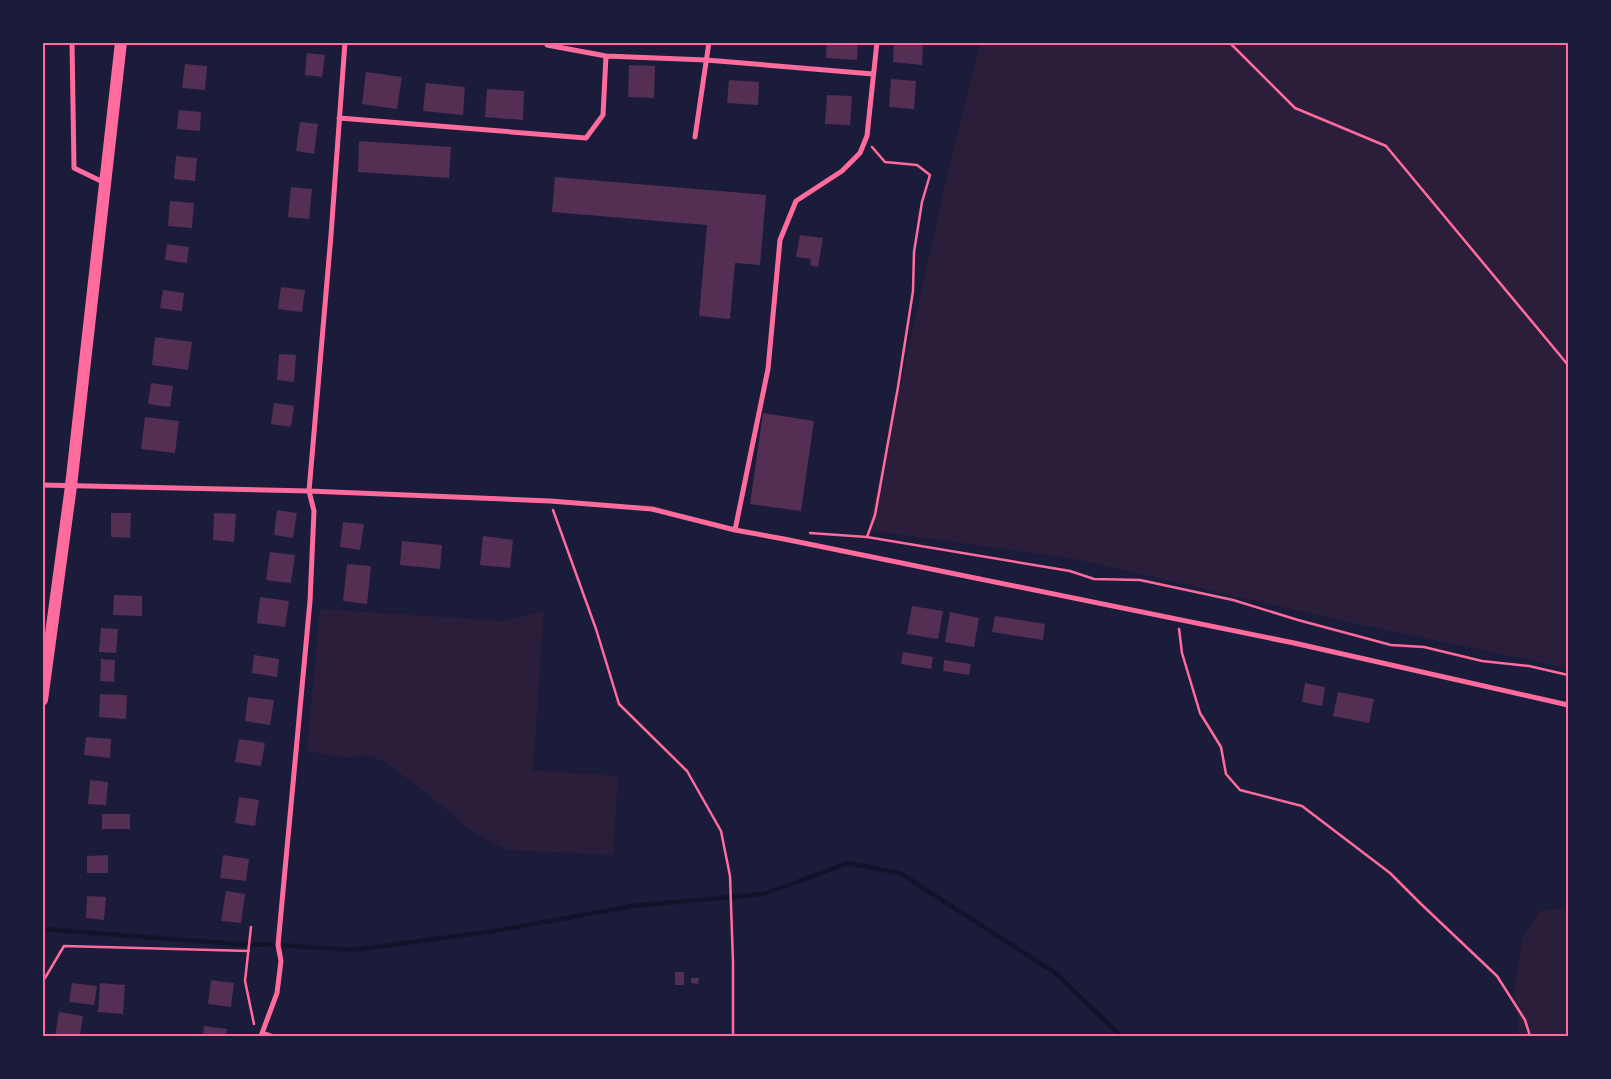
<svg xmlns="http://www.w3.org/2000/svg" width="1611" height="1079" viewBox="0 0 1611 1079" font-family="Ubuntu,sans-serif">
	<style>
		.green { fill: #2a1e3b }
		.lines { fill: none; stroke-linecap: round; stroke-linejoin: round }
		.stream { stroke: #12122b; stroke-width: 4.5 }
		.building { fill: #542f53 }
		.path { stroke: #ff6b9d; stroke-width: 2.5 }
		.service { stroke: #ff6b9d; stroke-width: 4 }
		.minor { stroke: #ff6b9d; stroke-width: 5 }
		.primary { stroke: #ff6b9d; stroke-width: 12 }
		.neatline { fill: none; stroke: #ff6b9d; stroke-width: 2 }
	</style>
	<rect width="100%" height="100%" fill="#1b1b3a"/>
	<path class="green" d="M 980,43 L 1568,43 L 1568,668 L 1343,621 L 1075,559 L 868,530 L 950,163 Z
		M 320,609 L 504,621 L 544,611 L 533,770 L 618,776 L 613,855 L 509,850 L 490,842 L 466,827 L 438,802 L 385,762 L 365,755 L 346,758 L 307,751 Z
		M 1568,908 L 1568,1036 L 1520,1036 L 1514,994 L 1522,939 L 1540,911 Z"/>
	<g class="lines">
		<path class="stream" d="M 42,929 L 236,944 L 278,945 L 351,950 L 489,932 L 633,906 L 764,894 L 848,863 L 900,873 L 1054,972 L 1121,1036"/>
	</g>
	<path class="building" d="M 827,42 L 858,42 L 857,60 L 826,58 Z
		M 894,42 L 923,42 L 922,65 L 893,62 Z
		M 307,53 L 325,55 L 322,77 L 305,75 Z
		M 185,64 L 207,66 L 205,90 L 182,88 Z
		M 629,65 L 655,66 L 654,98 L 628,97 Z
		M 366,72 L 402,77 L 397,109 L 362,104 Z
		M 891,79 L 916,81 L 914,109 L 889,107 Z
		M 729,80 L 759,82 L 758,105 L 727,103 Z
		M 426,83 L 465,87 L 463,115 L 423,111 Z
		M 487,89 L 524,91 L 523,120 L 485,117 Z
		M 827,95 L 852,96 L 850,125 L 825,124 Z
		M 179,110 L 201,112 L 200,131 L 177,129 Z
		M 300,122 L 318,124 L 314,154 L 296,151 Z
		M 359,141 L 451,147 L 449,178 L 358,172 Z
		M 176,156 L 197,158 L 195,181 L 174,179 Z
		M 555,177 L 766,195 L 760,265 L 735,263 L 730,319 L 699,316 L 707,225 L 552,212 Z
		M 291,187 L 312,189 L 309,219 L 288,217 Z
		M 42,201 L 45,202 L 44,228 L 42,228 Z
		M 170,201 L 194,203 L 192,228 L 168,226 Z
		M 800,235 L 823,238 L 818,267 L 810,265 L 811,259 L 796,257 Z
		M 167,244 L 189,247 L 187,263 L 165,260 Z
		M 281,287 L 305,290 L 302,312 L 278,309 Z
		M 163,290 L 184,293 L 182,311 L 160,308 Z
		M 155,337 L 192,342 L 188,370 L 152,365 Z
		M 279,354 L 296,355 L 294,382 L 277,380 Z
		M 151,383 L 173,386 L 170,407 L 148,404 Z
		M 274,403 L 294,406 L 291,427 L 271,424 Z
		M 763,413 L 814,421 L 801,511 L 750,504 Z
		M 145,417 L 179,421 L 175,453 L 141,449 Z
		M 277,510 L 297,513 L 293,538 L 274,535 Z
		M 111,513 L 131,513 L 130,538 L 111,537 Z
		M 214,513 L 236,514 L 234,542 L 213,540 Z
		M 343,522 L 364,524 L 360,550 L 340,547 Z
		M 483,536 L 513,540 L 510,568 L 480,565 Z
		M 402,541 L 442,545 L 440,569 L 400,565 Z
		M 270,552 L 295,555 L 291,583 L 266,580 Z
		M 347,564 L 371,566 L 367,604 L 343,601 Z
		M 114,595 L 142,596 L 142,616 L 113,615 Z
		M 260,597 L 289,601 L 285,627 L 257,623 Z
		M 912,606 L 943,611 L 938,639 L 907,634 Z
		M 950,612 L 979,618 L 974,647 L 945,642 Z
		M 995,616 L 1045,624 L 1043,640 L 992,632 Z
		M 101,628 L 118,629 L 116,653 L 99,652 Z
		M 903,652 L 933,657 L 931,669 L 901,664 Z
		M 254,655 L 279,659 L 277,677 L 252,673 Z
		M 101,659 L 115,660 L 114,682 L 100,681 Z
		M 944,660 L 971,664 L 969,675 L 943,671 Z
		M 1305,683 L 1325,687 L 1322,706 L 1302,702 Z
		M 1338,692 L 1374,699 L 1369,723 L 1333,716 Z
		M 100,694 L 127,695 L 126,719 L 99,717 Z
		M 248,697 L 274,700 L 270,725 L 245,721 Z
		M 86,737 L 111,739 L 110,758 L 84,755 Z
		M 239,739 L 265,743 L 261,766 L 235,762 Z
		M 90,780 L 108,782 L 106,805 L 88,804 Z
		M 239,797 L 259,800 L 255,826 L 235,823 Z
		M 102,814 L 130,814 L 130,829 L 102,829 Z
		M 108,855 L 108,873 L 87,873 L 87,856 Z
		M 223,855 L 249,859 L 246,881 L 220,878 Z
		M 226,891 L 245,894 L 241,923 L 221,921 Z
		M 87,896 L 106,897 L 104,920 L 86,918 Z
		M 675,972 L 684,972 L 684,985 L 675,985 Z
		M 691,978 L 699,978 L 698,984 L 691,983 Z
		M 211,980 L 234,983 L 231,1007 L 208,1004 Z
		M 72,983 L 97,986 L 94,1005 L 69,1002 Z
		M 100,983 L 125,985 L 123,1014 L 98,1012 Z
		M 59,1012 L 83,1016 L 80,1036 L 55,1036 Z
		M 204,1026 L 227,1029 L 226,1036 L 203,1036 Z"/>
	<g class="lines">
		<path class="path" d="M 1229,42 L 1295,108 L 1386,146 L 1568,365
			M 553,510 L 596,629 L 619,704 L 687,771 L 721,831 L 730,876 L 733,962 L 733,1036
			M 810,533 L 867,537 L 875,515 L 898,387 L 913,291 L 914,252 L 922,202 L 930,175 L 917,165 L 885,162 L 872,147
			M 867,537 L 1070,571 L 1094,579 L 1140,580 L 1233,600 L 1298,620 L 1391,645 L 1424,647 L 1482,661 L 1529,666 L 1568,675
			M 1179,629 L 1182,653 L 1200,713 L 1221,747 L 1226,774 L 1240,790 L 1302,806 L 1390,873 L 1421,904 L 1497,976 L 1525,1020 L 1530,1036
			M 251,927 L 245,981 L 254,1024
			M 42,980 L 45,978 L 64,946 L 249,951"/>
		<path class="service" d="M 263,1033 L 272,1036"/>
		<path class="minor" d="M 72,42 L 74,168 L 105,183
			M 547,42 L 547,45 L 606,56 L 706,60 L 873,74
			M 339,118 L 586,138 L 603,115 L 606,56
			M 695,137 L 709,42
			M 42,485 L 309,491 L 550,501 L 652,509 L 735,530 L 784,539 L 1294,643 L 1568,705
			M 735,530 L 768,369 L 780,240 L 796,201 L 842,171 L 860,153 L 867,136 L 877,42
			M 261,1036 L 277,993 L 281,961 L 278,945 L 310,601 L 314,511 L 309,491 L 331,235 L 345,42"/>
		<path class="primary" d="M 42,700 L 71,486 L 121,42"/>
	</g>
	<rect width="1611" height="1079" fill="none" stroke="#1b1b3a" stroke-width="88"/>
	<rect x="44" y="44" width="1523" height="991" class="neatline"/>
</svg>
